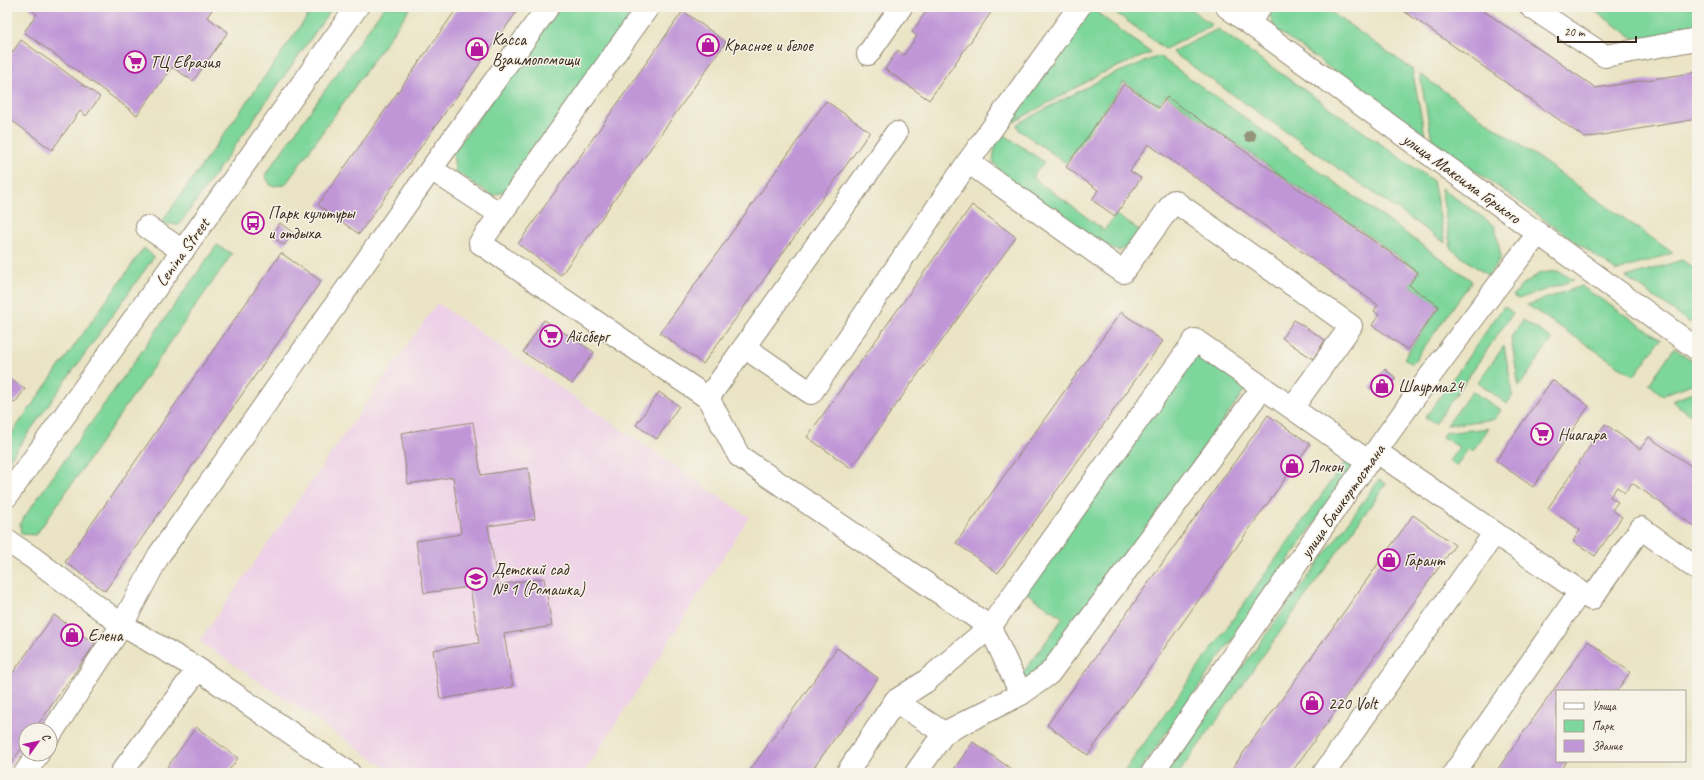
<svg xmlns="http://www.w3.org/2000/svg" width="1704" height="780" viewBox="0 0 1704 780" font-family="Caveat,sans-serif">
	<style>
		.built { fill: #eed0e7 }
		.green { fill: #7dd69b; stroke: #5c805c }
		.building { fill: #c096d7 }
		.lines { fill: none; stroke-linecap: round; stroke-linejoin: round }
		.minor-casing { stroke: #928772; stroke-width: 24 }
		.major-casing { stroke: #928772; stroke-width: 24 }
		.minor { stroke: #fff; stroke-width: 22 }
		.major { stroke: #fff; stroke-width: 22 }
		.tree { fill: #93957a }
		.labels { text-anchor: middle; stroke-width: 3; stroke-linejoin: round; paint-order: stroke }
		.poi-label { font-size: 17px; fill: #3b2a1e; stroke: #f7f3e8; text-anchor: start }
		.street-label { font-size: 17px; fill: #3b2a1e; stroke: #f7f3e8 }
	</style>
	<rect width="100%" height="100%" fill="#f7f3e8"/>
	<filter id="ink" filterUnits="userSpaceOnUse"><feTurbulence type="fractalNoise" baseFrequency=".025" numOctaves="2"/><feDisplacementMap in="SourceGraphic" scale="8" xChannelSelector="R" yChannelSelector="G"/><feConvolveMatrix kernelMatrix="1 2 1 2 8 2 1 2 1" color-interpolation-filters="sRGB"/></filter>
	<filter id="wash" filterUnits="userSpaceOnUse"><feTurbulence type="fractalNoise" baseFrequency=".012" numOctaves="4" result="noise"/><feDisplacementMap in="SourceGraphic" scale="16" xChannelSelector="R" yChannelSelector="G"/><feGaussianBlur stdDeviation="0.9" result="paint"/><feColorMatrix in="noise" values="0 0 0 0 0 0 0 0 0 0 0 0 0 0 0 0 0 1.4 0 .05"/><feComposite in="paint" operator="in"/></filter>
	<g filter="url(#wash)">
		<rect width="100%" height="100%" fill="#eae4c5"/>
		<path class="built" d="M 437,303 L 749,517 L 584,773 L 394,773 L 199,641 Z"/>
		<path class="green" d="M 314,7 L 333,7 L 179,225 L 161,223 Z
			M 384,7 L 411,7 L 285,185 L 271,186 L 265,175 Z
			M 561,7 L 639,7 L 508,190 L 493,196 L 455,171 L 453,152 Z
			M 1108,7 L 1188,7 L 1212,25 L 1165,49 Z
			M 1275,7 L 1324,7 L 1412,69 L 1425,135 L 1275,29 L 1269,14 Z
			M 1589,7 L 1697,7 L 1697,34 L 1642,44 Z
			M 1091,8 L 1151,53 L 1100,74 L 1014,122 L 1012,119 Z
			M 1218,29 L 1433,181 L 1445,243 L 1172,52 Z
			M 1159,56 L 1472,281 L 1412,364 L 1404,358 L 1440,306 L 1410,285 L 1419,271 L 1166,95 L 1158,105 L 1124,82 L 1066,163 L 1019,130 L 1017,124 L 1104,78 Z
			M 1420,75 L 1421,75 L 1673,253 L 1617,271 L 1432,140 Z
			M 1002,133 L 1044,162 L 1032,177 L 1104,230 L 1116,215 L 1144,233 L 1137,242 L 1119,251 L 1098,241 L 1002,175 L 993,161 L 996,141 Z
			M 1441,188 L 1495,226 L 1501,257 L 1488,276 L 1451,249 Z
			M 217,245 L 232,254 L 36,535 L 21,534 L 20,523 Z
			M 144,248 L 154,257 L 7,463 L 7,440 Z
			M 1682,260 L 1697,270 L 1697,315 L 1690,323 L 1626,277 Z
			M 1558,271 L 1574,280 L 1518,299 L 1513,296 L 1522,285 L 1540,273 Z
			M 1581,286 L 1661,339 L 1634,376 L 1527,305 Z
			M 1504,306 L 1513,313 L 1435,424 L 1425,418 Z
			M 1523,320 L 1552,339 L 1519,387 L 1511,337 Z
			M 1504,346 L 1513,395 L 1507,404 L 1478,382 Z
			M 1674,348 L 1697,364 L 1697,382 L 1662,395 L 1649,384 Z
			M 1198,349 L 1248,386 L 1041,673 L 1027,679 L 1021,676 L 1063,618 L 1024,591 Z
			M 1472,391 L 1501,410 L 1495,419 L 1447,425 Z
			M 1697,391 L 1697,420 L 1672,401 Z
			M 1489,428 L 1472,452 L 1468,449 L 1456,466 L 1449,461 L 1459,447 L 1442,437 L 1444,433 Z
			M 1350,455 L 1359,460 L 1138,773 L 1123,773 Z
			M 1379,480 L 1386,484 L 1179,773 L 1165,773 Z"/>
		<g id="blocks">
			<path class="building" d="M 28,7 L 214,7 L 207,17 L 228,32 L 193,81 L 172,67 L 137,115 L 24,32 L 37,14 Z
				M 458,7 L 520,7 L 359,234 L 318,205 Z
				M 929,7 L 934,7 L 940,11 L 943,7 L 995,7 L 929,100 L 885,69 L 898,50 L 904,55 L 917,36 L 912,32 Z
				M 1398,7 L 1478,7 L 1596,88 L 1697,72 L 1697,119 L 1585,138 Z
				M 683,11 L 726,42 L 561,275 L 518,244 Z
				M 21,40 L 100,97 L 86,116 L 80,111 L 52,150 L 7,117 L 7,60 Z
				M 1124,84 L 1159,108 L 1167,97 L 1418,272 L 1409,285 L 1439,306 L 1408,350 L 1372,325 L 1379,315 L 1374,311 L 1378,305 L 1148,144 L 1130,171 L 1141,178 L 1115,216 L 1092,200 L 1098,190 L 1066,167 Z
				M 826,101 L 870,132 L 703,364 L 660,333 Z
				M 972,205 L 1016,237 L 851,468 L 807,437 Z
				M 280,223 L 293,233 L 284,245 L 271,236 Z
				M 281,253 L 321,281 L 105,591 L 65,562 Z
				M 1121,312 L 1163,341 L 998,573 L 956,543 Z
				M 544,320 L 594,352 L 572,384 L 523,352 Z
				M 1294,320 L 1325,340 L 1313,359 L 1282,338 Z
				M 1385,369 L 1396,378 L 1381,397 L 1370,388 Z
				M 7,377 L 25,389 L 15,403 L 7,397 Z
				M 1552,380 L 1589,406 L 1533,487 L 1496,461 Z
				M 659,392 L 679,406 L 657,439 L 636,425 Z
				M 1268,415 L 1310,444 L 1088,755 L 1047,725 Z
				M 473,422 L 481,475 L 528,468 L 535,519 L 488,526 L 498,585 L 544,578 L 552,626 L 504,634 L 513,687 L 440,699 L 433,650 L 479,643 L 470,587 L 424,593 L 416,541 L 461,534 L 453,477 L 408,484 L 401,433 Z
				M 1605,424 L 1640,449 L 1649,437 L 1697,470 L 1697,528 L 1632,483 L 1625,493 L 1617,487 L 1610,497 L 1618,502 L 1612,510 L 1622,517 L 1595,556 L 1573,541 L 1580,530 L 1548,508 Z
				M 1413,515 L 1455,545 L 1291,773 L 1229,773 Z
				M 54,615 L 95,644 L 34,730 L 26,730 L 26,742 L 7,769 L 7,681 Z
				M 1588,641 L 1630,672 L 1617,691 L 1557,691 L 1557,761 L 1567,761 L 1558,773 L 1495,773 Z
				M 837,648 L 878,678 L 810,773 L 748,773 Z
				M 196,727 L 238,758 L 227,773 L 163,773 Z
				M 973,742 L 1014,771 L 1012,773 L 951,773 Z"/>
		</g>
	</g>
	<g filter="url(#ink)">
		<use href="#blocks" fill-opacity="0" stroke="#928772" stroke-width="1"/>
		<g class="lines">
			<g class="minor-casing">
				<path id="minor" d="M 648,7 L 480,243 L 708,398 L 896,133
					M 1531,7 L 1605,56 L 1697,39
					M 1249,22 L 1260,7
					M 868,54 L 901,7
					M 968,162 L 1123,272 L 1174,201 L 1351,326 L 1292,408
					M 431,169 L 500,214
					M 147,227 L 183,251
					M 744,347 L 811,393 L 968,162 L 1079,7
					M 708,398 L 739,456 L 990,627 L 1021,694 L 1049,674 L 1263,387
					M 1377,452 L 1591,599 L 1641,528 L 1697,569
					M 7,496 L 357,7
					M 7,541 L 33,558 L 122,625 L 198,669 L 349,773
					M 895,701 L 925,682 L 990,627 L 1195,340 L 1369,462
					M 50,735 L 122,625 L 159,555 L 431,169 L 548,7
					M 25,773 L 38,754
					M 121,773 L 198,669
					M 847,773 L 895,701 L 944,733
					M 916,773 L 944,733 L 1021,694
					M 1152,773 C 1278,592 1401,407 1538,234
					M 1324,773 L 1494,534
					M 1454,773 L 1580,592"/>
			</g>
			<g class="major-casing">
				<path id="major" d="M 1227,7 L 1697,349"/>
			</g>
			<use href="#minor" class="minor"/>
			<use href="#major" class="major"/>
		</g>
		<circle class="tree" cx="1250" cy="136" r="6"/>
	</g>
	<defs>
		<g id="shop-ring" transform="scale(1.15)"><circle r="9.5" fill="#f7f3e8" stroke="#b5179e" stroke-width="1.5"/><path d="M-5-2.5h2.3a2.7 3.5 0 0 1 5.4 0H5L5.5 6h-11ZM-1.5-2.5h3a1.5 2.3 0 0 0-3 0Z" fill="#b5179e"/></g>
		<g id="supermarket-ring" transform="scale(1.15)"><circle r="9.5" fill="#f7f3e8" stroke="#b5179e" stroke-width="1.5"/><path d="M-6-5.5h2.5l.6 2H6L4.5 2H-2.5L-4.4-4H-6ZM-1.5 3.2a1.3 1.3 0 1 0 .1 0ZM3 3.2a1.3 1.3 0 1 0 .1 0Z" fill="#b5179e"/></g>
		<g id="bus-ring" transform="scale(1.15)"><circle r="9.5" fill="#f7f3e8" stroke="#b5179e" stroke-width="1.5"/><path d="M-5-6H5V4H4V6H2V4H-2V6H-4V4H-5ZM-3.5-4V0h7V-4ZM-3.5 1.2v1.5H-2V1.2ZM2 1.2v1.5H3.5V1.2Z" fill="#b5179e"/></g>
		<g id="school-ring" transform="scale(1.15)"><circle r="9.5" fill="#f7f3e8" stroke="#b5179e" stroke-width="1.5"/><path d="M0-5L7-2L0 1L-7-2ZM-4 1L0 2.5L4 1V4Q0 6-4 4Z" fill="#b5179e"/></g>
	</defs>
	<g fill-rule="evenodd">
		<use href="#shop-ring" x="708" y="45"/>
		<use href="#shop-ring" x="477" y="49"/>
		<use href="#supermarket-ring" x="135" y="62"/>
		<use href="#bus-ring" x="253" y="223"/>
		<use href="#supermarket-ring" x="551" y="336"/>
		<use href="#shop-ring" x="1382" y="386"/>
		<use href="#supermarket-ring" x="1542" y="434"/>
		<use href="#shop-ring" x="1292" y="466"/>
		<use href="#shop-ring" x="1389" y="560"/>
		<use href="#school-ring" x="476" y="579"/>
		<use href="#shop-ring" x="72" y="635"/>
		<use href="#shop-ring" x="1312" y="703"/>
	</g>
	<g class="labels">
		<g class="poi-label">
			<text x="492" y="45">Касса<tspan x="492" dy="20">Взаимопомощи</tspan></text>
			<text x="724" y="51">Красное и белое</text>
			<text x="150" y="68">ТЦ Евразия</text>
			<text x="268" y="219">Парк культуры<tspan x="268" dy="20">и отдыха</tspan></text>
			<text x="566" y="342">Айсберг</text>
			<text x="1398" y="392">Шаурма24</text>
			<text x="1558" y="440">Ниагара</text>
			<text x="1308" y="472">Локон</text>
			<text x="1404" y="566">Гарант</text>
			<text x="492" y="575">Детский сад<tspan x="492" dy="20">№ 1 (Ромашка)</tspan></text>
			<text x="88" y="641">Елена</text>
			<text x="1328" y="709">220 Volt</text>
		</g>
		<g class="street-label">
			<text transform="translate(1462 178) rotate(36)" y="6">улица Максима Горького</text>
			<text transform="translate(182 252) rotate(-54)" y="6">Lenina Street</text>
			<text transform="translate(1342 501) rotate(-55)" y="6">улица Башкортостана</text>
		</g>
	</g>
	<rect width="1704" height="780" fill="none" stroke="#f7f3e8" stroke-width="24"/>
	<rect x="1556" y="690" width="130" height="72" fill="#f7f3e8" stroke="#aca397"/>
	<rect x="1564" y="703" width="20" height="6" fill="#ffffff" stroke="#aca397"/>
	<text x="1592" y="710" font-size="12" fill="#3b2a1e">Улица</text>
	<rect x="1564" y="720" width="20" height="12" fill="#7dd69b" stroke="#aca397"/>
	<text x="1592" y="730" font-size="12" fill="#3b2a1e">Парк</text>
	<rect x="1564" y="740" width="20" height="12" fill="#c096d7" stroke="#aca397"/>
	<text x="1592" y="750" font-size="12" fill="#3b2a1e">Здание</text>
	<g transform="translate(38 742) rotate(57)"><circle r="19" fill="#f7f3e8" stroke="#aca397"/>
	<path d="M0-3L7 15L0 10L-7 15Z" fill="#b5179e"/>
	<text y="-6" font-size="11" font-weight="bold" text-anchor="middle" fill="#3b2a1e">С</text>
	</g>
	<path d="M1558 36v6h78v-6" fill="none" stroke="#3b2a1e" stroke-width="2"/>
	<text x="1564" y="36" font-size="12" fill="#3b2a1e" stroke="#f7f3e8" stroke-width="3" paint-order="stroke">20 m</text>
</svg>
